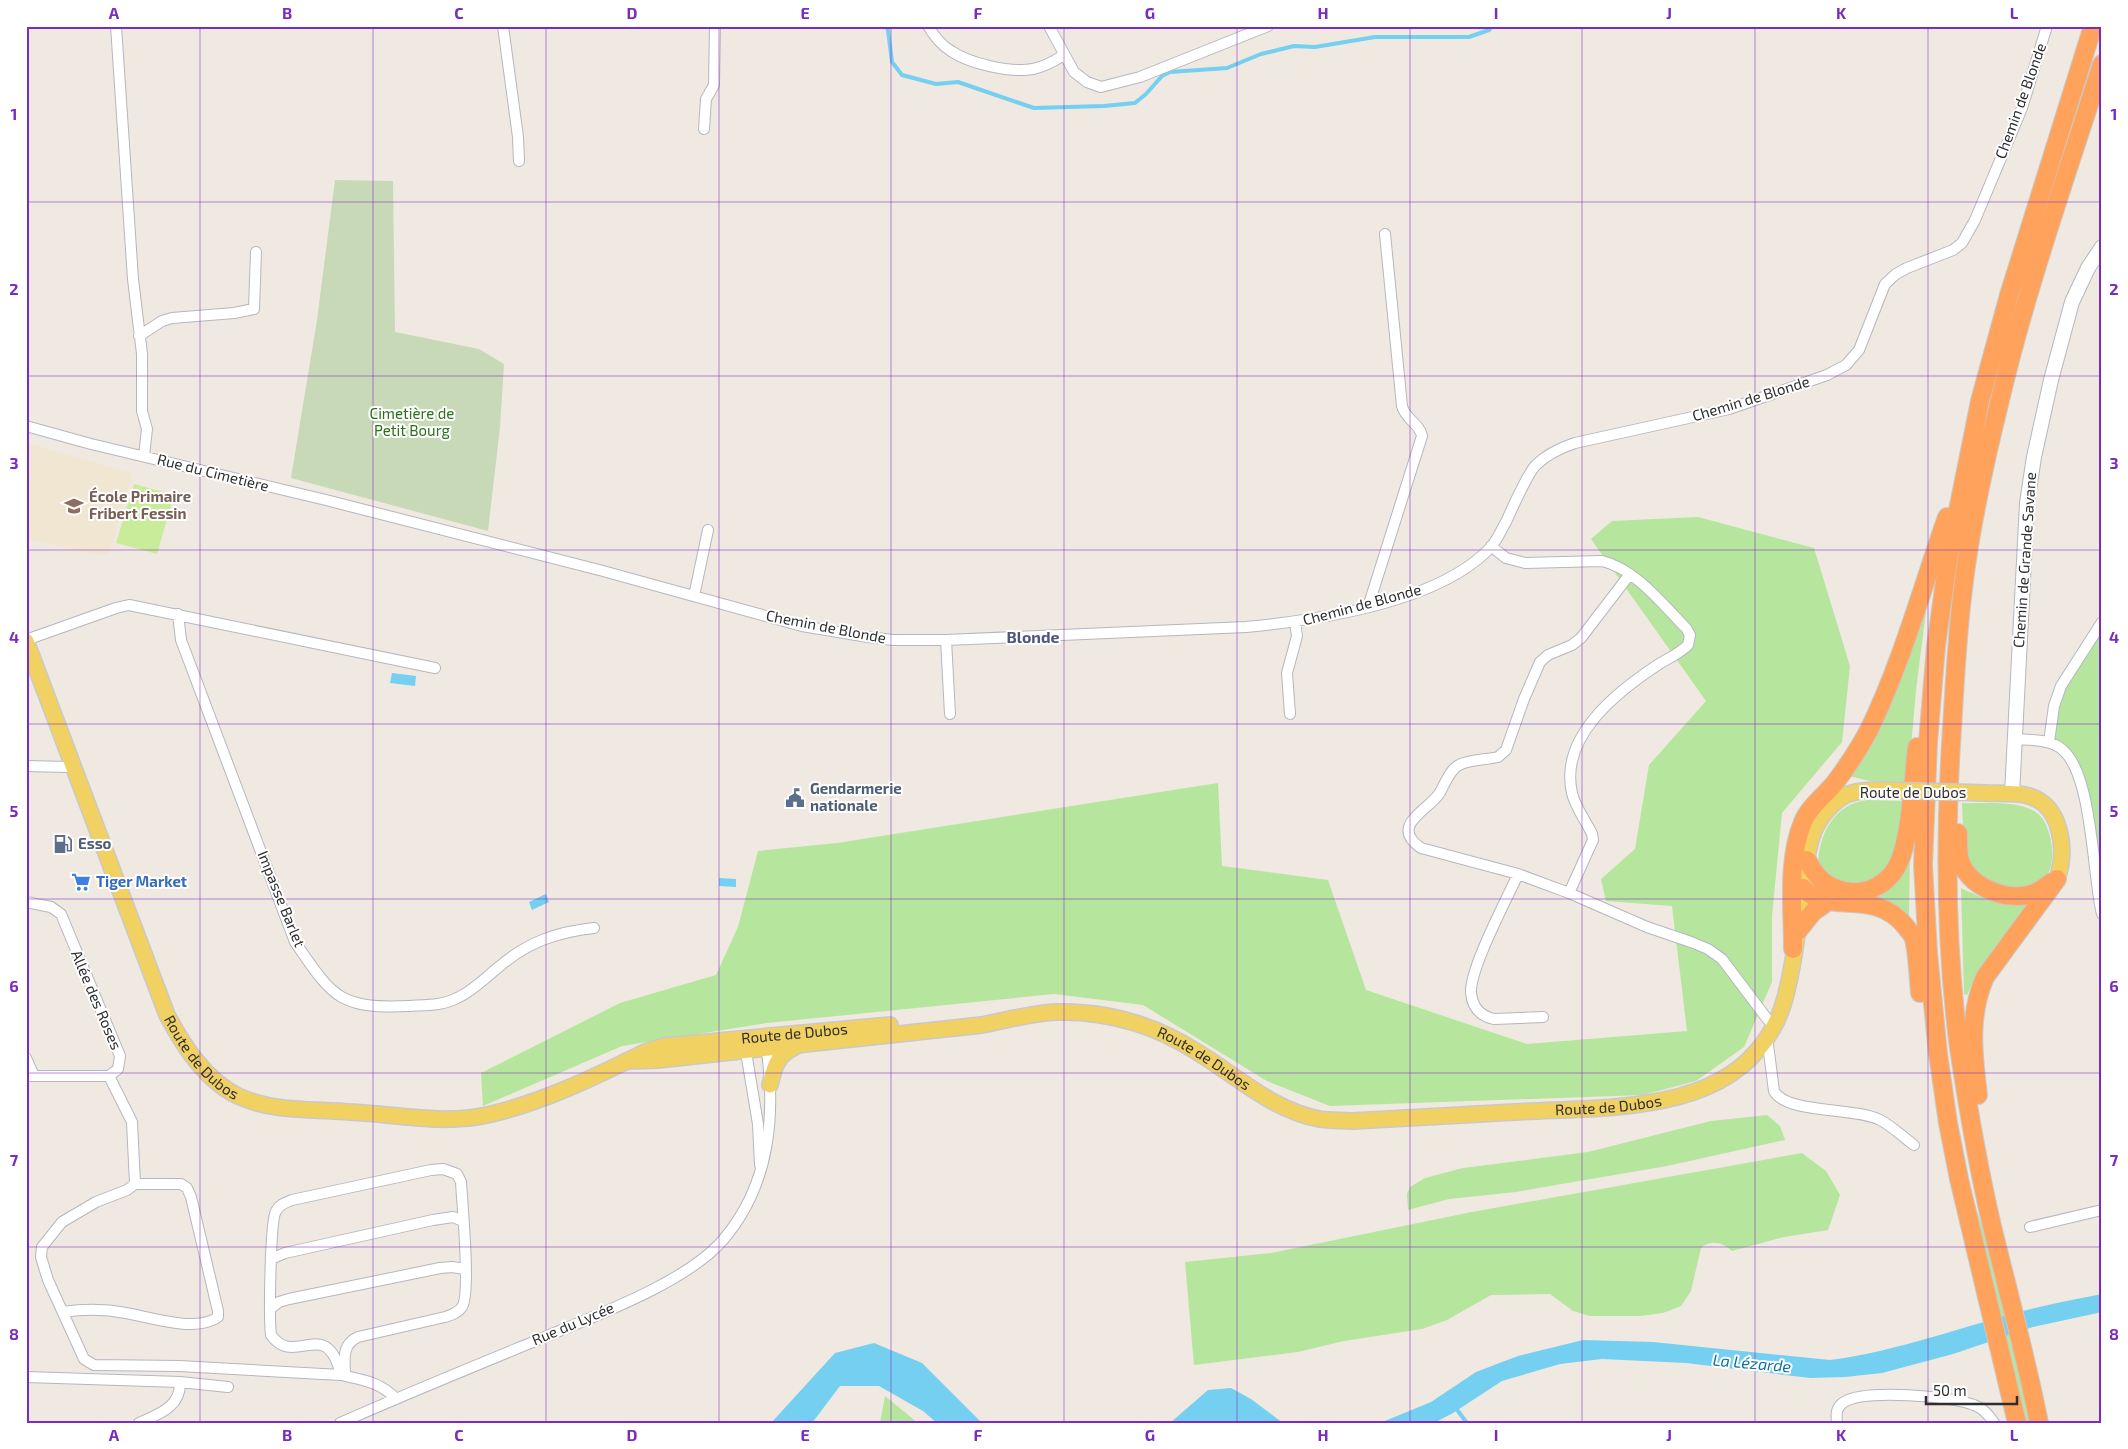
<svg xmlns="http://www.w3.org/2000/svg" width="2128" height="1449" viewBox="0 0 2128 1449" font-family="'Exo 2',sans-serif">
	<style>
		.education { fill: #f0e6d1 }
		.green { fill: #b6e59e }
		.cemetery { fill: #c8d9b8 }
		.pitch { fill: #c9ec9a }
		.water { fill: #75cff0 }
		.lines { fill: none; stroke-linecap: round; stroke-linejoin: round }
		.stream { stroke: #75cff0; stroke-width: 4 }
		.street-casing { stroke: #b4b7c1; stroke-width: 12 }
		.secondary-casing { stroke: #b4b7c1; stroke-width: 16 }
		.primary-casing { stroke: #c9c9c9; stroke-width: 18 }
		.highway-casing { stroke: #c9c9c9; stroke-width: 20 }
		.street { stroke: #fff; stroke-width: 10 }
		.secondary { stroke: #fff; stroke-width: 14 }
		.primary { stroke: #f2d163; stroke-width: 15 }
		.highway { stroke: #ffa35c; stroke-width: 18 }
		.primary-bridge-casing { stroke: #c9c9c9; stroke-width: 18; stroke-linecap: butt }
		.primary-bridge { stroke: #f2d163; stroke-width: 15 }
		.grid { fill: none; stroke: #7b2cbf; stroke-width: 1; stroke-opacity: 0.55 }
		.labels { text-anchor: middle; stroke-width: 4; stroke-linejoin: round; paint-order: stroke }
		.street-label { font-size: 15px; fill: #2e2e2e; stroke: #fff }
		.park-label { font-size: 15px; fill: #2c6e1b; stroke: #fff }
		.education-label { font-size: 15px; font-weight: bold; fill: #785e54; stroke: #fff; text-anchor: start }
		.service-label { font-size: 15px; font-weight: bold; fill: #4e5e75; stroke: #fff; text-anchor: start }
		.shop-label { font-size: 15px; font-weight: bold; fill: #366cbe; stroke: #fff; text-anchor: start }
		.neighbourhood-label { font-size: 16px; font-weight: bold; fill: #4d5680; stroke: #fff }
		.water-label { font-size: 16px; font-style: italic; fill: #0d6fa3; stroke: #fff }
		.neatline { fill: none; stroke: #7b2cbf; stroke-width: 2 }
		.grid-label { font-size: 16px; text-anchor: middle; font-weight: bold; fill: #7b2cbf }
	</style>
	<rect width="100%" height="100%" fill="#efe9e1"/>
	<path class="education" d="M 26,443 L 132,473 L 110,552 L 104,555 L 94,554 L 26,539 Z"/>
	<path class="green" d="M 1698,517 L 1814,548 L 1850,666 L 1842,742 L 1782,813 L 1772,916 L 1772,982 L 1744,1047 L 1696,1081 L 1643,1095 L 1330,1106 L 1267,1081 L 1143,1005 L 1054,994 L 767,1023 L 622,1046 L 483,1106 L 481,1073 L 620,1003 L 716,975 L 738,927 L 758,851 L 837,843 L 1218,783 L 1222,866 L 1328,880 L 1366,990 L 1527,1044 L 1687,1031 L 1672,906 L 1606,901 L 1601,879 L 1635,849 L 1649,765 L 1706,701 L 1591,539 L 1612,521 Z
		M 1927,603 L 1916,690 L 1908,782 L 1870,781 L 1849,776 Z
		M 2102,622 L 2102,914 L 2075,765 L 2049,742 L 2054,706 Z
		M 1868,800 L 1903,801 C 1900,827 1895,873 1866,884 C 1859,886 1847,885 1839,885 L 1818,867 C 1818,835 1834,803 1868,800 Z
		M 1962,803 C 1984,804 2014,800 2034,811 C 2052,820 2059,865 2044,879 C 2035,888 2003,889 1992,885 C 1985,882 1979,877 1972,873 L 1964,849 Z
		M 1910,848 L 1909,916 C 1897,905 1886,900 1871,897 Z
		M 1961,888 C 1984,899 2003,907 2029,904 L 2030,906 C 2005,933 1981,961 1967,995 L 1964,994 Z
		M 1767,1115 L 1780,1126 L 1785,1140 L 1667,1166 L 1516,1192 L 1449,1199 L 1408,1210 L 1407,1194 L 1410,1187 L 1425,1178 L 1463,1168 L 1588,1152 L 1711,1121 Z
		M 1802,1153 L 1826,1171 L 1840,1195 L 1828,1230 L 1784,1237 L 1732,1251 C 1723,1243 1711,1239 1701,1248 L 1691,1291 L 1681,1306 L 1663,1313 L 1640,1316 L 1590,1316 L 1573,1311 L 1550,1294 L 1491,1295 L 1447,1320 L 1422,1329 L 1344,1341 L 1298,1352 L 1194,1365 L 1185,1262 L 1271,1253 L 1472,1212 Z
		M 1976,1208 L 1985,1233 L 2005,1317 L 1999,1318 Z
		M 2010,1335 L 2031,1423 L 2025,1423 L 2004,1337 Z
		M 885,1396 L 918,1423 L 880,1423 Z"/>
	<path class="cemetery" d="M 335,180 L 393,181 L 395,332 L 479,349 L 504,364 L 500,427 L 488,531 L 291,478 L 317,320 Z"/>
	<path class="pitch" d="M 134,484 L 174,495 L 157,554 L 116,543 Z"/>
	<path class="water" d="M 392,673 L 416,676 L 415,686 L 390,683 Z
		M 719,878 L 736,879 L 736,887 L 719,886 Z
		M 546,894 L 549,902 L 532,910 L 529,902 Z
		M 2102,1294 L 2102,1312 L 2033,1327 L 1953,1354 L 1882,1373 L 1845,1377 L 1810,1378 L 1686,1363 L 1602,1359 L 1560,1364 L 1502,1381 L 1453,1413 L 1434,1423 L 1380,1423 L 1431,1402 L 1476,1372 L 1518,1356 L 1583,1340 L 1653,1342 L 1830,1360 C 1899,1351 1963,1326 2031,1309 C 2054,1303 2078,1299 2102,1294 Z
		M 874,1343 L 922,1363 L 982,1423 L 937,1423 L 923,1411 L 879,1386 L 840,1386 L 812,1423 L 771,1423 L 835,1353 Z
		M 1231,1388 L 1251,1399 L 1283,1423 L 1170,1423 L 1208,1390 Z"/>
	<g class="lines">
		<path class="stream" d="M 886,26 L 888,30 L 892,62 L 902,75 L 936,84 L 958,82 L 1034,108 L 1104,106 L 1135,103 L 1146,94 L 1162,76 L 1170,72 L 1227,68 L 1261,54 L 1294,46 L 1315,47 L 1375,37 L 1469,37 L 1489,30 L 1492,26
			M 1455,1407 L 1467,1423"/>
		<g class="street-casing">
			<path id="street" d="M 116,26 L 133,279 L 142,354 L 142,411 L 147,429 L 144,456
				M 503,26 L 518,137 L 519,161
				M 928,26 C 934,36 941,45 951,51 C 970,64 1011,73 1033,69 C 1043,67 1056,60 1064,55
				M 1049,26 L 1074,72 L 1087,82 L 1101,87 L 1140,77 L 1268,26
				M 704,129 L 706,99 L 714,85 L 715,26
				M 139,336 L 162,321 L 172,318 L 234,313 L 254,309 L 256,252
				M 26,426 L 91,444 L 326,500 L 603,571 L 802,626 L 868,637 L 893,640 L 946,640 L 1246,627 C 1319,620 1438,603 1490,548 C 1497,541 1501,530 1506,522 C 1512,509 1527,474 1536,465 C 1547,454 1560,448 1575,443 L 1729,409 L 1827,375 L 1846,365 L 1859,350 L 1885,284 L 1896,274 L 1907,268 L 1953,250 L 1962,243 L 1975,220 L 2022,108 L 2047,26
				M 1491,546 L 1506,558 L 1525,563 L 1602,561 C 1636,569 1663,605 1686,628 L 1690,635 L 1688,645 C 1680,653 1669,658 1659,664 C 1618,691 1559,736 1572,793 C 1575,807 1586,821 1592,834 L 1593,840 L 1569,893
				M 1630,574 L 1581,638 L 1572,645 L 1548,655 L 1540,662 L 1524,699 L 1506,750 L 1498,757 C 1486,760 1470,759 1459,765 C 1450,769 1444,786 1439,794 C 1427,811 1389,826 1421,848 L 1518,874 L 1569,893 L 1647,927 L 1691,942 L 1708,949 L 1722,959 L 1768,1020 L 1775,1025
				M 694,596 L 708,530
				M 1368,607 L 1422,436 C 1420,424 1405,419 1402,406 L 1385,234
				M 178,614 L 181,640 L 295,942 C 333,997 338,1009 409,1006 C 425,1005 442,1006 457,998 C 473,991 486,977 500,966 C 528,942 557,932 594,928
				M 26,640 L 116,608 L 129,605 L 435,668
				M 946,640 L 950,714
				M 1290,714 L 1287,673 L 1297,636 L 1295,622
				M 2014,739 C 2028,740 2047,739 2059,747 C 2093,768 2092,875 2102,914
				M 2049,742 L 2054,706 L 2061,686 L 2102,622
				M 26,766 L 68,767 L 74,766
				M 1518,874 C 1507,899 1470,968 1471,992 C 1472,1007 1480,1016 1494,1019 L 1543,1017
				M 26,902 L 51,907 L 61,914 L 120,1056 L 118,1069 L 109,1076 L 26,1076
				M 1767,1037 L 1774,1091 C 1786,1114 1856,1107 1880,1120 C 1892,1126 1903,1137 1914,1145
				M 745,1046 L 758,1124 L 760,1165
				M 26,1058 L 34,1076
				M 109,1076 L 132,1122 L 135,1184
				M 2030,1227 L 2102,1210
				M 271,1259 L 285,1253 L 433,1220 L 453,1217 L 463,1221
				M 270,1309 L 279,1302 L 289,1299 L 440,1268 L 452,1267 L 465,1269
				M 63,1312 C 82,1309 106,1309 126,1313 C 149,1317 196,1333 218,1317 L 218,1311 L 191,1197 L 187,1188 L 181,1184 L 135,1184 L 127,1190 L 96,1202 L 62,1222 L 42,1247 L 41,1257 L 48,1280 L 84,1359 L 94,1365 L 179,1366 L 341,1375 C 362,1380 381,1382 396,1399
				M 341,1375 C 326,1314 295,1369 271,1335 C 269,1319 270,1221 276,1211 C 280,1204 285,1203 292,1200 L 431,1170 L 443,1169 L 457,1174 L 461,1182 C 462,1202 471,1295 462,1307 C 458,1313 451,1315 445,1317 L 358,1337 C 341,1345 345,1359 345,1376
				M 26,1377 L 180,1382 L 228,1387
				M 139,1423 C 159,1414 181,1407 180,1382
				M 340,1423 C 408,1393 477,1365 545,1337 C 597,1315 687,1282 723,1240 C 771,1184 776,1113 766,1044
				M 1837,1423 C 1836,1414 1836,1407 1844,1402 C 1865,1389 1951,1396 1974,1405 C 1983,1408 1989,1415 1994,1423"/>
		</g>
		<g class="secondary-casing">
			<path id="secondary" d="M 2012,794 L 2027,503 L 2034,457 L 2051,380 L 2072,302 L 2088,268 L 2102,247"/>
		</g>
		<g class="primary-casing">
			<g id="primary">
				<path id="s1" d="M 26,641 L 167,1015 C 183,1045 205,1080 238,1096 C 272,1112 314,1109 350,1112 C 394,1114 443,1125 487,1115 C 541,1103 595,1077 645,1052 L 664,1046 L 890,1025"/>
				<path d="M 1986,793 C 2000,794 2015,792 2029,796 C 2062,806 2067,850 2057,879"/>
				<path id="s2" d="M 627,1061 L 658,1060 L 982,1025 C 1007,1020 1032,1013 1057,1012 C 1107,1011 1155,1025 1197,1052 C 1237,1076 1272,1110 1319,1119 C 1330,1121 1342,1120 1353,1121 C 1407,1118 1461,1115 1515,1112 C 1591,1107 1703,1115 1757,1051 C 1770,1036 1780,1017 1785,998 C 1794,964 1798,928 1802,894 C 1805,873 1806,850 1814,831 C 1820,817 1832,802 1846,795 C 1858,790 1871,790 1883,790"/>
				<path d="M 770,1085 C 774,1067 777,1055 795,1047"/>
			</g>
		</g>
		<g class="highway-casing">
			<path id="highway" d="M 1958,833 C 1958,841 1958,849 1959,857 C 1966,886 2005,902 2032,894 C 2039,892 2046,886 2052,882
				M 1807,860 C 1817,879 1829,890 1851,892 C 1869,893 1887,884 1896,868 C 1911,843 1913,778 1917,747
				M 1803,888 C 1829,917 1874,886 1906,927 C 1908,930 1911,933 1913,936 C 1917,946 1919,981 1920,993
				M 1797,932 L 1813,912 L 1827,902
				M 1793,949 C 1793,909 1787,860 1803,822 C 1809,807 1824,796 1834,784 C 1847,767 1859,749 1869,730 C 1902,662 1922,588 1947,517
				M 1978,1095 C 1973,1054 1968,1016 1985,977 L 2057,879
				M 2017,1423 L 1959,1179 L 1948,1123 L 1938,1054 L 1928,953 L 1923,865 L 1928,742 L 1936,646 L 1948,560 L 1980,401 L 2009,295 L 2093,26
				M 2039,1423 C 2026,1357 2008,1292 1992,1226 C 1978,1167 1968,1108 1959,1048 C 1945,942 1945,834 1952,728 C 1955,681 1957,635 1963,589 C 1970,527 1984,465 1999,404 C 2026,289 2066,177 2102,64"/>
		</g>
		<use href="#street" class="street"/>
		<use href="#secondary" class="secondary"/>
		<use href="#primary" class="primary"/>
		<use href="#highway" class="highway"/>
		<g class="primary-bridge-casing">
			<path id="primary-bridge" d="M 1883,790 L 1986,793"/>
		</g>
		<use href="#primary-bridge" class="primary-bridge"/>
	</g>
	<path class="grid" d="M 200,26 L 200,1423M 373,26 L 373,1423M 546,26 L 546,1423M 719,26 L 719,1423M 891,26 L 891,1423M 1064,26 L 1064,1423M 1237,26 L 1237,1423M 1410,26 L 1410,1423M 1582,26 L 1582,1423M 1755,26 L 1755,1423M 1928,26 L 1928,1423M 26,202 L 2102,202M 26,376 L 2102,376M 26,550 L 2102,550M 26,724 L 2102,724M 26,899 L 2102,899M 26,1073 L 2102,1073M 26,1247 L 2102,1247"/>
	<defs>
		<g id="school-bare" transform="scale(1.5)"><path d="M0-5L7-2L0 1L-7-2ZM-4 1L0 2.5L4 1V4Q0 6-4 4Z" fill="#8d6e63" stroke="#fff" stroke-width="2.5" paint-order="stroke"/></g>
		<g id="civic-bare" transform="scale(1.5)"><path d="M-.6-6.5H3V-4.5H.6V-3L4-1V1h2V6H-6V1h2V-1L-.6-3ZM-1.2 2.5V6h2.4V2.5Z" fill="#5c6f8a" stroke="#fff" stroke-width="2.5" paint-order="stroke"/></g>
		<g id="fuel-bare" transform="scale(1.5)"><path d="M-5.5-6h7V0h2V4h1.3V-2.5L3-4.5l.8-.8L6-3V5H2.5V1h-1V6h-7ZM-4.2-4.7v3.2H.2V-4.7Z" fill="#5c6f8a" stroke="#fff" stroke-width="2.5" paint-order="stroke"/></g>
		<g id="supermarket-bare" transform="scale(1.5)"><path d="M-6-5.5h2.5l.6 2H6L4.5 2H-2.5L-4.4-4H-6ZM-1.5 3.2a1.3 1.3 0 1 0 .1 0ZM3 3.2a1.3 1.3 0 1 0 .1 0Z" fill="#3f7fe0" stroke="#fff" stroke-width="2.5" paint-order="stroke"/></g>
	</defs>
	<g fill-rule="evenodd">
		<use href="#school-bare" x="74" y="506"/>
		<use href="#civic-bare" x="795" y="798"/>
		<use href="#fuel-bare" x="63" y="844"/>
		<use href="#supermarket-bare" x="81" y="882"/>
	</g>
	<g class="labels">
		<g class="street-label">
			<text transform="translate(2021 101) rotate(-70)" y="5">Chemin de Blonde</text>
			<text transform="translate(1751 399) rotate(-17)" y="5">Chemin de Blonde</text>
			<text transform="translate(213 473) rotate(14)" y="5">Rue du Cimetière</text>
			<text transform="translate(2025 560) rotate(-86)" y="5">Chemin de Grande Savane</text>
			<text transform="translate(1362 605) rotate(-15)" y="5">Chemin de Blonde</text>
			<text transform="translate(826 627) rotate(11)" y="5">Chemin de Blonde</text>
			<text x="1913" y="798">Route de Dubos</text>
			<text transform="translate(281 899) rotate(68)" y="5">Impasse Barlet</text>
			<text transform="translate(96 1000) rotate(67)" y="5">Allée des Roses</text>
			<text dy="5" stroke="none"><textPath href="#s1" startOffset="1082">Route de Dubos</textPath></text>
			<text dy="5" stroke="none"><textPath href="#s1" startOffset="455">Route de Dubos</textPath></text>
			<text dy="5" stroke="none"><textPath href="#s2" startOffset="590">Route de Dubos</textPath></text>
			<text dy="5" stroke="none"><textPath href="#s2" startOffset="1011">Route de Dubos</textPath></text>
			<text transform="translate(573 1324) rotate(-23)" y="5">Rue du Lycée</text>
		</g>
		<g class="park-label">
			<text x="412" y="419">Cimetière de<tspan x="412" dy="17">Petit Bourg</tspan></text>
		</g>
		<g class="education-label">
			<text x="89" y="502">École Primaire<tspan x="89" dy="17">Fribert Fessin</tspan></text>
		</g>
		<g class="service-label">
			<text x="810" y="794">Gendarmerie<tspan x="810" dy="17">nationale</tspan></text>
			<text x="78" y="849">Esso</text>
		</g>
		<g class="shop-label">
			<text x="96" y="887">Tiger Market</text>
		</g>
		<g class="neighbourhood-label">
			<text x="1033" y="643">Blonde</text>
		</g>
		<g class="water-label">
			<text transform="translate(1752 1363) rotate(5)" y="6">La Lézarde</text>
		</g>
	</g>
	<rect width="2128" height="1449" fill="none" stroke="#ffffff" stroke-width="55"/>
	<path d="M1926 1396v8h91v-8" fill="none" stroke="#2e2e2e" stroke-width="2.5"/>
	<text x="1933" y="1396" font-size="15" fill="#2e2e2e" stroke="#ffffff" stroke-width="4" paint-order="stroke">50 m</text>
	<rect x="28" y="28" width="2072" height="1394" class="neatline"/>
	<g class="grid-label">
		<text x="114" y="19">A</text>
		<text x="287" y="19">B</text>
		<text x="459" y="19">C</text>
		<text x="632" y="19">D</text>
		<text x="805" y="19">E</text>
		<text x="978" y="19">F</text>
		<text x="1150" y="19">G</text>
		<text x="1323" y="19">H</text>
		<text x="1496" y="19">I</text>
		<text x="1669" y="19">J</text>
		<text x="1841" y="19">K</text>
		<text x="2014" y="19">L</text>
		<text x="14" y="120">1</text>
		<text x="2114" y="120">1</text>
		<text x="14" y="295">2</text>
		<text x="2114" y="295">2</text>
		<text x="14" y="469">3</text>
		<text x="2114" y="469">3</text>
		<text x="14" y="643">4</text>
		<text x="2114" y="643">4</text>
		<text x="14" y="817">5</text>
		<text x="2114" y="817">5</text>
		<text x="14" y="992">6</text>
		<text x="2114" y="992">6</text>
		<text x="14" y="1166">7</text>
		<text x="2114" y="1166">7</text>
		<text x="14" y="1340">8</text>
		<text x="2114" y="1340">8</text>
		<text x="114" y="1441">A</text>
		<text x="287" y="1441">B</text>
		<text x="459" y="1441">C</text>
		<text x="632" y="1441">D</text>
		<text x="805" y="1441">E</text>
		<text x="978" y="1441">F</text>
		<text x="1150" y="1441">G</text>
		<text x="1323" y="1441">H</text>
		<text x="1496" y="1441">I</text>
		<text x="1669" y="1441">J</text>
		<text x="1841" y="1441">K</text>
		<text x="2014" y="1441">L</text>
	</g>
</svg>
